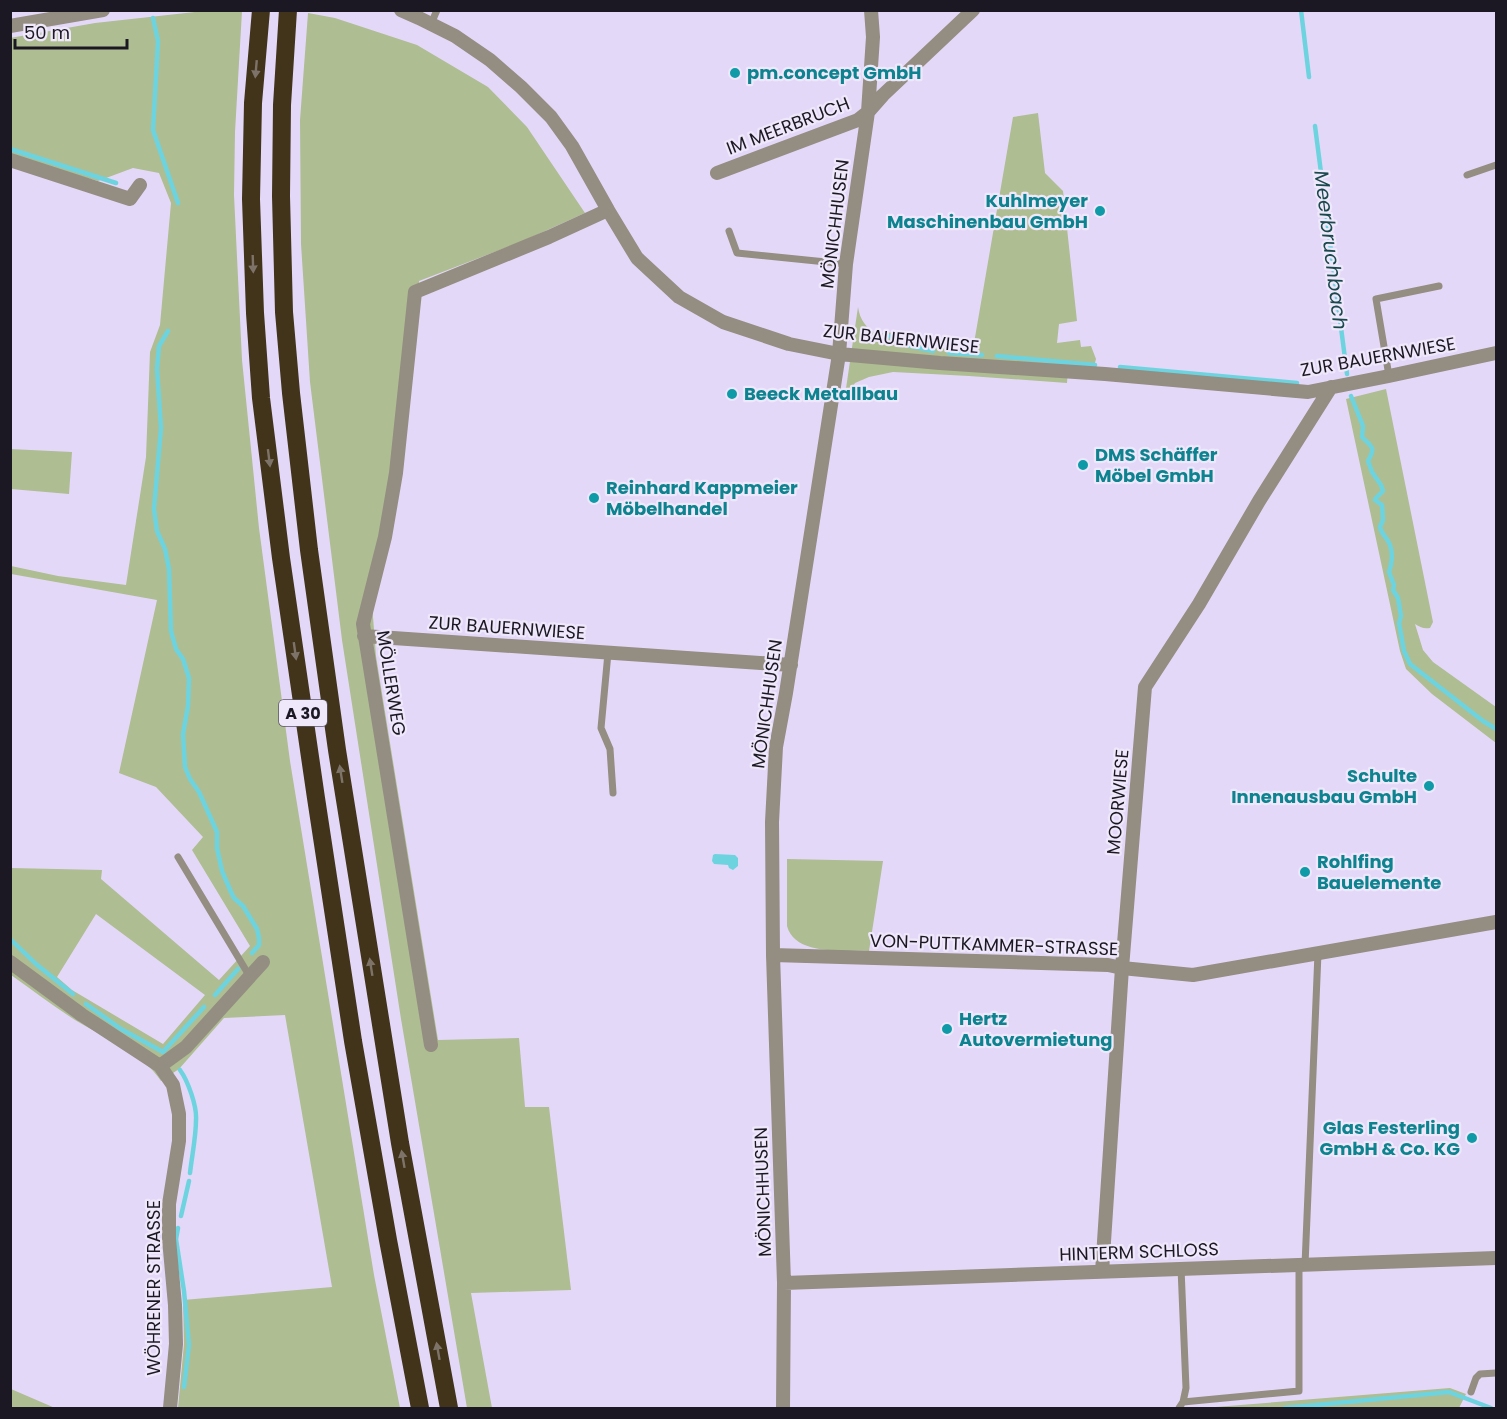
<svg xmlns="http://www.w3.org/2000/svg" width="1507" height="1419" viewBox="0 0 1507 1419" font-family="Poppins,sans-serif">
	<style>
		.green { fill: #aebd92; fill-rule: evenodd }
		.water { fill: #6dd4df }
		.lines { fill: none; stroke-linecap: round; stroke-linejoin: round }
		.stream { stroke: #6dd4df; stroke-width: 4.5 }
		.lane { stroke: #948d81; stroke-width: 7 }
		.street { stroke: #948d81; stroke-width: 14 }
		.highway { stroke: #41341a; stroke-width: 18 }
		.oneway { fill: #7e7369 }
		.culture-dot { fill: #0f9aa8; stroke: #efe8fb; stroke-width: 2 }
		.labels { text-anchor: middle; stroke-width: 4.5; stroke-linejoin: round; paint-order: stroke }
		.shield { fill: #efe8fb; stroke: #5b5664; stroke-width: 1.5 }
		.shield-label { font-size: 16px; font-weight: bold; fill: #1c1823 }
		.culture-label { font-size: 18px; font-weight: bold; fill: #0d838f; stroke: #efe8fb; text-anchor: start }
		.street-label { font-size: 18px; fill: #1c1823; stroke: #efe8fb }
		.water-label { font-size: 20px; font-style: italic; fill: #1a494d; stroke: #efe8fb }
	</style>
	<rect width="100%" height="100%" fill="#e4d8f8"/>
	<path class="green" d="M 204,11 L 242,11 L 235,132 L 234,195 L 242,360 L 259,528 L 290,761 L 374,1275 L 400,1408 L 178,1408 L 184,1344 L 183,1300 L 332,1287 L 285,1015 L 224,1018 L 179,1069 L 161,1081 C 142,1052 104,1038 75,1020 C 53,1006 32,990 11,975 L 11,868 L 102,870 L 101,879 L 219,980 L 250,946 L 192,850 L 203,837 L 156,787 L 119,773 L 157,600 L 11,574 L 11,566 L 58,576 L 126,585 L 146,457 L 150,352 L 160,325 L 171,203 L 159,173 L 133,168 L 98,181 L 61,171 L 11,154 L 10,38 L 95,23 ZM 96,914 L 205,995 L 163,1044 L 72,990 L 57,977 Z
		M 308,13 L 335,18 L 417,45 L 488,87 L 527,127 L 585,213 L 523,241 L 419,281 L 419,296 L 372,604 L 376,656 L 438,1040 L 519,1038 L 525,1107 L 549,1107 L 571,1290 L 471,1293 L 492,1408 L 467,1408 L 401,1019 L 342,640 L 310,382 L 301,244 L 300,120 Z
		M 1038,113 L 1045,173 L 1063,191 L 1077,321 L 1059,324 L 1057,343 L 1080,340 L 1081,347 L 1091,346 L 1096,359 L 1094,367 L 1068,369 L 1067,383 L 969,376 L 893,372 L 869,377 L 855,383 L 844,402 L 858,307 C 860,320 866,328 878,335 C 892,328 895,336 908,341 C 928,349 952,349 973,349 L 1013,117 Z
		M 1386,389 L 1433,622 L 1430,628 C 1423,629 1420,627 1415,624 L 1423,650 L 1433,662 L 1496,707 L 1496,743 L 1432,694 L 1406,669 L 1400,651 L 1346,399 Z
		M 10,449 L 72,452 L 69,494 L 11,489 Z
		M 787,859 L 883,861 L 869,951 C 844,950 795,956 787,926 Z
		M 1450,1388 L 1466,1394 L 1459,1408 L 1203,1408 Z
		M 11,1389 L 55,1408 L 11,1408 Z"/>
	<path class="water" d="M 715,854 L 735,855 L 738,858 L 738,866 L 733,870 L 729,868 L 728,865 L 714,864 L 712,861 L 713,855 Z"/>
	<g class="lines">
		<path class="stream" d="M 1301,10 L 1309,77
			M 153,18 L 158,41 L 153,130 L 178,203
			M 1315,126 L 1347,374
			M 10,149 L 116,183
			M 168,331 L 159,346 L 157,369 L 161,428 L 154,509 L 157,531 L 165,549 L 169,569 L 171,631 L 176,649 L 183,659 L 189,678 L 188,706 L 183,734 L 185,767 L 190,779 L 199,792 L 217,832 L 217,848 L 222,871 L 231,892 L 234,898 L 243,906 L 257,929 L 259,938 L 259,945 L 252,953
			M 889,336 L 910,346 L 933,351
			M 949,353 L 982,355
			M 997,356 L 1095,365
			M 1120,367 L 1297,383
			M 1351,396 L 1363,426 L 1362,437 C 1372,447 1376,447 1368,461 L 1372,472 L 1381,485 L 1383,491 L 1376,498 L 1375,500 L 1382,505 L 1383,520 L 1380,527 C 1382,536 1388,538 1390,545 C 1393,553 1392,564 1389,572 L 1394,585 L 1393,590 L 1398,598 L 1401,616 L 1399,623 L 1404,651 L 1410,664 L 1483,721 L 1496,729
			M 10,939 L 36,964 L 73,994
			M 215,995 L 238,969
			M 86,1004 L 121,1029 L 163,1052 L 204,1007
			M 180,1070 C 188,1081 197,1106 196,1120 C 196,1137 192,1155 190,1173
			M 181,1216 L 189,1181
			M 178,1228 L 176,1239 L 184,1291 L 189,1345 L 184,1387
			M 1285,1408 L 1449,1392 L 1491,1408"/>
		<path class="lane" d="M 431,24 L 437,10
			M 1467,175 L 1496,165
			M 729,231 L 737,253 L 846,264
			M 1389,376 L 1376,299 L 1439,286
			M 608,653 L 601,728 L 610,749 L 613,793
			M 178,857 L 250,977
			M 1305,1265 L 1318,953
			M 1471,1392 L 1476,1378 L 1480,1374 L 1496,1373
			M 1183,1402 L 1299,1391 L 1299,1266
			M 1179,1408 L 1183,1402 L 1186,1388 L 1181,1268"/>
		<path class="street" d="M 401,10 L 419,18 L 455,36 L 490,60 L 521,87 L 551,117 L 572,146 L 608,210 L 637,258 L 679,297 L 723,322 L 789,344 L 839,354 L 940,363 L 1105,374 L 1308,392 L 1389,376 L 1496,353
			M 10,26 L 103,10
			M 10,160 L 130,199 L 140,185
			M 717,173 L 858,120 L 868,112 L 883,95 L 973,10
			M 364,636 L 791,665
			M 773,955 L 1108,965 L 1122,968 L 1193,975 L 1496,922
			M 10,962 L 82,1015 L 160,1066 L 173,1085 L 179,1114 L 179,1141 L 169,1204 L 169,1239 L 175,1305 L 176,1344 L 170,1408
			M 431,1045 L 363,624 L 385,537 L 396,473 L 415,292 L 549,237 L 608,210
			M 160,1066 L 186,1047 L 263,962
			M 1102,1272 L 1122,968 L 1145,687 L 1199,604 L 1259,501 L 1331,387
			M 784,1283 L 1496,1258
			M 783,1408 L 784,1283 L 773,955 L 772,822 L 776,747 L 786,693 L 839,354 L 846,264 L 868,112 L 873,37 L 871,10"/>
		<path class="highway" d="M 261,10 L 253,103 L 251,199 L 255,313 L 261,398 L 281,558 L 316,798 L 353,1041 L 388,1240 L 420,1408
			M 288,10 L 282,105 L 281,196 L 284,312 L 291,393 L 309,550 L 337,750 L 400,1143 L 449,1408"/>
	</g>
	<defs><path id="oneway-solid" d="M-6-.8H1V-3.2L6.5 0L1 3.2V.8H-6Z" transform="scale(1.5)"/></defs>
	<g class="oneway">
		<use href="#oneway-solid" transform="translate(256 69) rotate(95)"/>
		<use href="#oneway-solid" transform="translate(253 264) rotate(88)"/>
		<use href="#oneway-solid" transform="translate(269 458) rotate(83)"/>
		<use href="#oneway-solid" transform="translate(295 651) rotate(82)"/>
		<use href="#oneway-solid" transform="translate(341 774) rotate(-99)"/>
		<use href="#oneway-solid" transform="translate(371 967) rotate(-99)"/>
		<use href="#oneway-solid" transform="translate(403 1159) rotate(-100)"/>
		<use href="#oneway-solid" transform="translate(438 1351) rotate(-100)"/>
	</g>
	<g class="culture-dot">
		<circle cx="735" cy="73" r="6"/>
		<circle cx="1100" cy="211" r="6"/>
		<circle cx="732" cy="394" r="6"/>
		<circle cx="1083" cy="465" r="6"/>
		<circle cx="594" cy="498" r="6"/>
		<circle cx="1429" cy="786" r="6"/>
		<circle cx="1305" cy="872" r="6"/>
		<circle cx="947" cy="1029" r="6"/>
		<circle cx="1472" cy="1138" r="6"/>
	</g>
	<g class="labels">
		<rect class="shield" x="279" y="700" width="48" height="26" rx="4.5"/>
		<g class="shield-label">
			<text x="303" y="719">A 30</text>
		</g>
		<g class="culture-label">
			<text x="747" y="79">pm.concept GmbH</text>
			<text x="1088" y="207" text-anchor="end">Kuhlmeyer<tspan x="1088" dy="21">Maschinenbau GmbH</tspan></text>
			<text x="744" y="400">Beeck Metallbau</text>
			<text x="1095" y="461">DMS Schäffer<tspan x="1095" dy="21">Möbel GmbH</tspan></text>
			<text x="606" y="494">Reinhard Kappmeier<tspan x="606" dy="21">Möbelhandel</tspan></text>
			<text x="1417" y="782" text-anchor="end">Schulte<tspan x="1417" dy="21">Innenausbau GmbH</tspan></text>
			<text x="1317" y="868">Rohlfing<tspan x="1317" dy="21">Bauelemente</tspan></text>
			<text x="959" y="1025">Hertz<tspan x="959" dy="21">Autovermietung</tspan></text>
			<text x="1460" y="1134" text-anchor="end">Glas Festerling<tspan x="1460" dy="21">GmbH &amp; Co. KG</tspan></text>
		</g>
		<g class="street-label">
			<text transform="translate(788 126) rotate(-21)" y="6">IM MEERBRUCH</text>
			<text transform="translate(835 224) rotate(-83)" y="6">MÖNICHHUSEN</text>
			<text transform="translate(901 339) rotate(6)" y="6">ZUR BAUERNWIESE</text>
			<text transform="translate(1378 357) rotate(-10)" y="6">ZUR BAUERNWIESE</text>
			<text transform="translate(507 628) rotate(4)" y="6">ZUR BAUERNWIESE</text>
			<text transform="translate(391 683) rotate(81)" y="6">MÖLLERWEG</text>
			<text transform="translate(767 704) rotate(-82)" y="6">MÖNICHHUSEN</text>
			<text transform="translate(1118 802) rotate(-85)" y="6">MOORWIESE</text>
			<text transform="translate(994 945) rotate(2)" y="6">VON-PUTTKAMMER-STRASSE</text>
			<text transform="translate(763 1192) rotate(-92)" y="6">MÖNICHHUSEN</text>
			<text transform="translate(1139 1252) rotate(-2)" y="6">HINTERM SCHLOSS</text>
			<text transform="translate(154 1288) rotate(-90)" y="6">WÖHRENER STRASSE</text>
		</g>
		<g class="water-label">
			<text transform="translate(1331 250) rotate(83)" y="7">Meerbruchbach</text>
		</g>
	</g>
	<rect width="1507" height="1419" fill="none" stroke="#1c1823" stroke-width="24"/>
	<path d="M15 39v9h112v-9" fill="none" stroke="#1c1823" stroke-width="3"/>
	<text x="24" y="39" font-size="18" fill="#1c1823" stroke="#efe8fb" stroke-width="4.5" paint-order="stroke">50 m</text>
</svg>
